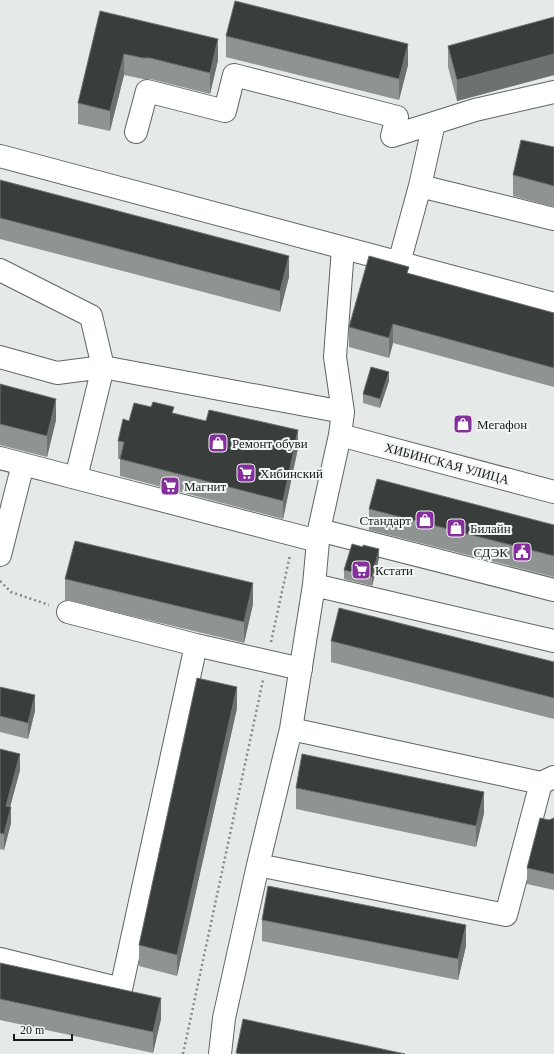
<svg xmlns="http://www.w3.org/2000/svg" width="554" height="1054" viewBox="0 0 554 1054" font-family="'Times New Roman',serif">
	<style>
		.lines { fill: none; stroke-linecap: round; stroke-linejoin: round }
		.minor-casing { stroke: #616463; stroke-width: 24 }
		.path { stroke: #858886; stroke-width: 2.5; stroke-dasharray: 2 3; stroke-linecap: butt }
		.minor { stroke: #fff; stroke-width: 22 }
		.wall { fill: #8f9391 }
		.shaded-wall { fill: #6d716f }
		.building { fill: #393d3b; stroke: #6d716f }
		.labels { text-anchor: middle; stroke-width: 4; stroke-linejoin: round; paint-order: stroke }
		.poi-label { font-size: 13px; fill: #191a19; stroke: #f2f6f5; text-anchor: start }
		.street-label { font-size: 13px; fill: #191a19; stroke: #f2f6f5 }
	</style>
	<rect width="100%" height="100%" fill="#e5e9e7"/>
	<g class="lines">
		<g class="minor-casing">
			<path id="minor" d="M 136,132 L 147,91 L 225,111 L 234,75 L 397,117 L 392,136 L 434,123
				M 0,156 L 554,304
				M 420,186 L 434,123 L 475,110 L 554,92
				M 399,263 L 420,186 L 554,219
				M 0,270 L 91,316 L 103,367 L 57,373 L 0,357
				M 340,435 L 554,492
				M 0,458 L 76,478
				M 319,530 L 554,590
				M 318,541 L 76,478 L 103,367 L 343,412
				M 0,555 L 23,464
				M 314,585 L 554,641
				M 68,612 L 196,645
				M 291,729 L 541,783
				M 258,865 L 291,729 L 314,585 L 319,530 L 340,435 L 343,412 L 335,357 L 343,248
				M 0,959 L 121,989 L 196,645 L 301,669
				M 220,1054 L 224,1018 L 258,865 L 506,915 L 541,783 L 554,777"/>
		</g>
		<path class="path" d="M 0,581 L 11,592 L 49,605
			M 271,642 L 290,555
			M 183,1054 L 263,680"/>
		<use href="#minor" class="minor"/>
	</g>
	<path class="wall" d="M 100,11 L 218,60 L 210,94 L 150,79 L 143,79 L 124,75 L 110,131 L 78,124 L 78,103 Z
		M 554,17 L 554,75 L 457,101 L 448,67 L 448,46 Z
		M 226,36 L 408,65 L 399,100 L 226,57 Z
		M 554,147 L 554,207 L 513,196 L 513,175 Z
		M 0,180 L 289,277 L 280,312 L 0,239 Z
		M 409,274 L 554,313 L 554,387 L 393,343 L 389,358 L 349,347 L 349,327 Z
		M 389,381 L 380,408 L 363,403 L 363,394 Z
		M 0,384 L 56,420 L 47,457 L 0,445 Z
		M 174,413 L 298,448 L 283,519 L 120,476 L 120,459 L 118,459 L 118,441 L 129,421 Z
		M 369,509 L 554,525 L 554,577 L 369,530 Z
		M 363,547 L 379,558 L 372,586 L 344,579 L 344,570 Z
		M 65,579 L 253,604 L 244,643 L 65,600 Z
		M 331,641 L 554,662 L 554,719 L 331,662 Z
		M 0,687 L 35,711 L 28,739 L 0,732 Z
		M 237,708 L 177,976 L 139,966 L 139,945 Z
		M 0,749 L 20,770 L 10,807 L 11,823 L 4,850 L 0,849 Z
		M 296,788 L 484,813 L 476,847 L 296,809 Z
		M 554,818 L 554,890 L 527,884 L 527,868 L 549,820 Z
		M 262,920 L 466,946 L 458,980 L 262,941 Z
		M 0,963 L 161,1019 L 153,1053 L 0,1020 Z"/>
	<path class="shaded-wall" d="M 218,39 L 218,60 L 210,94 L 210,73 Z
		M 408,44 L 408,65 L 399,100 L 399,79 Z
		M 124,54 L 124,75 L 110,131 L 110,111 Z
		M 554,54 L 554,75 L 457,101 L 457,80 Z
		M 289,256 L 289,277 L 280,312 L 280,291 Z
		M 393,324 L 393,343 L 389,358 L 389,338 Z
		M 389,372 L 389,381 L 380,408 L 380,399 Z
		M 56,399 L 56,420 L 47,457 L 47,436 Z
		M 298,430 L 298,448 L 283,519 L 283,501 Z
		M 379,549 L 379,558 L 372,586 L 372,577 Z
		M 253,583 L 253,604 L 244,643 L 244,622 Z
		M 237,687 L 237,708 L 177,976 L 177,955 Z
		M 35,695 L 35,711 L 28,739 L 28,723 Z
		M 20,754 L 20,770 L 6,822 L 6,806 Z
		M 484,792 L 484,813 L 476,847 L 476,826 Z
		M 11,807 L 11,823 L 4,850 L 4,834 Z
		M 466,925 L 466,946 L 458,980 L 458,959 Z
		M 161,998 L 161,1019 L 153,1053 L 153,1032 Z"/>
	<path class="building" d="M 235,1 L 408,44 L 399,79 L 226,36 Z
		M 100,11 L 218,39 L 210,73 L 150,58 L 143,58 L 124,54 L 110,111 L 78,103 Z
		M 554,17 L 554,54 L 457,80 L 448,46 Z
		M 521,140 L 554,147 L 554,186 L 513,175 Z
		M 0,180 L 289,256 L 280,291 L 0,218 Z
		M 369,256 L 409,267 L 407,273 L 554,313 L 554,368 L 393,324 L 389,338 L 349,327 Z
		M 371,367 L 389,372 L 380,399 L 363,394 Z
		M 0,384 L 56,399 L 47,436 L 0,424 Z
		M 153,402 L 174,407 L 172,413 L 206,421 L 209,410 L 298,430 L 283,501 L 120,459 L 124,442 L 118,441 L 123,419 L 129,421 L 134,403 L 151,407 Z
		M 377,479 L 554,525 L 554,556 L 369,509 Z
		M 75,541 L 253,583 L 244,622 L 65,579 Z
		M 352,544 L 363,547 L 363,545 L 379,549 L 372,577 L 344,570 Z
		M 339,608 L 554,662 L 554,698 L 331,641 Z
		M 197,678 L 237,687 L 177,955 L 139,945 Z
		M 0,687 L 35,695 L 28,723 L 0,716 Z
		M 0,749 L 20,754 L 6,806 L 11,807 L 4,834 L 0,833 Z
		M 302,754 L 484,792 L 476,826 L 296,788 Z
		M 540,818 L 549,820 L 554,818 L 554,874 L 527,868 Z
		M 268,886 L 466,925 L 458,959 L 262,920 Z
		M 0,963 L 161,998 L 153,1032 L 0,999 Z
		M 243,1019 L 405,1054 L 241,1054 L 236,1053 Z"/>
	<defs>
		<g id="shop-square" transform="scale(1)"><rect x="-9" y="-9" width="18" height="18" rx="4" fill="#852f9d" stroke="#f2f6f5"/><path d="M-5-2.5h2.3a2.7 3.5 0 0 1 5.4 0H5L5.5 6h-11ZM-1.5-2.5h3a1.5 2.3 0 0 0-3 0Z" fill="#fff"/></g>
		<g id="supermarket-square" transform="scale(1)"><rect x="-9" y="-9" width="18" height="18" rx="4" fill="#852f9d" stroke="#f2f6f5"/><path d="M-6-5.5h2.5l.6 2H6L4.5 2H-2.5L-4.4-4H-6ZM-1.5 3.2a1.3 1.3 0 1 0 .1 0ZM3 3.2a1.3 1.3 0 1 0 .1 0Z" fill="#fff"/></g>
		<g id="civic-square" transform="scale(1)"><rect x="-9" y="-9" width="18" height="18" rx="4" fill="#852f9d" stroke="#f2f6f5"/><path d="M-.6-6.5H3V-4.5H.6V-3L4-1V1h2V6H-6V1h2V-1L-.6-3ZM-1.2 2.5V6h2.4V2.5Z" fill="#fff"/></g>
	</defs>
	<g fill-rule="evenodd">
		<use href="#shop-square" x="463" y="424"/>
		<use href="#shop-square" x="218" y="443"/>
		<use href="#supermarket-square" x="246" y="473"/>
		<use href="#supermarket-square" x="170" y="486"/>
		<use href="#shop-square" x="425" y="520"/>
		<use href="#shop-square" x="456" y="528"/>
		<use href="#civic-square" x="522" y="552"/>
		<use href="#supermarket-square" x="361" y="570"/>
	</g>
	<g class="labels">
		<g class="poi-label">
			<text x="477" y="429">Мегафон</text>
			<text x="232" y="448">Ремонт обуви</text>
			<text x="260" y="478">Хибинский</text>
			<text x="184" y="491">Магнит</text>
			<text x="411" y="525" text-anchor="end">Стандарт</text>
			<text x="470" y="533">Билайн</text>
			<text x="508" y="557" text-anchor="end">СДЭК</text>
			<text x="375" y="575">Кстати</text>
		</g>
		<g class="street-label">
			<text transform="translate(447 463) rotate(15)" y="5">ХИБИНСКАЯ УЛИЦА</text>
		</g>
	</g>
	<path d="M14 1034v6h58v-6" fill="none" stroke="#191a19" stroke-width="2"/>
	<text x="20" y="1034" font-size="12" fill="#191a19" stroke="#f2f6f5" stroke-width="3" paint-order="stroke">20 m</text>
</svg>
